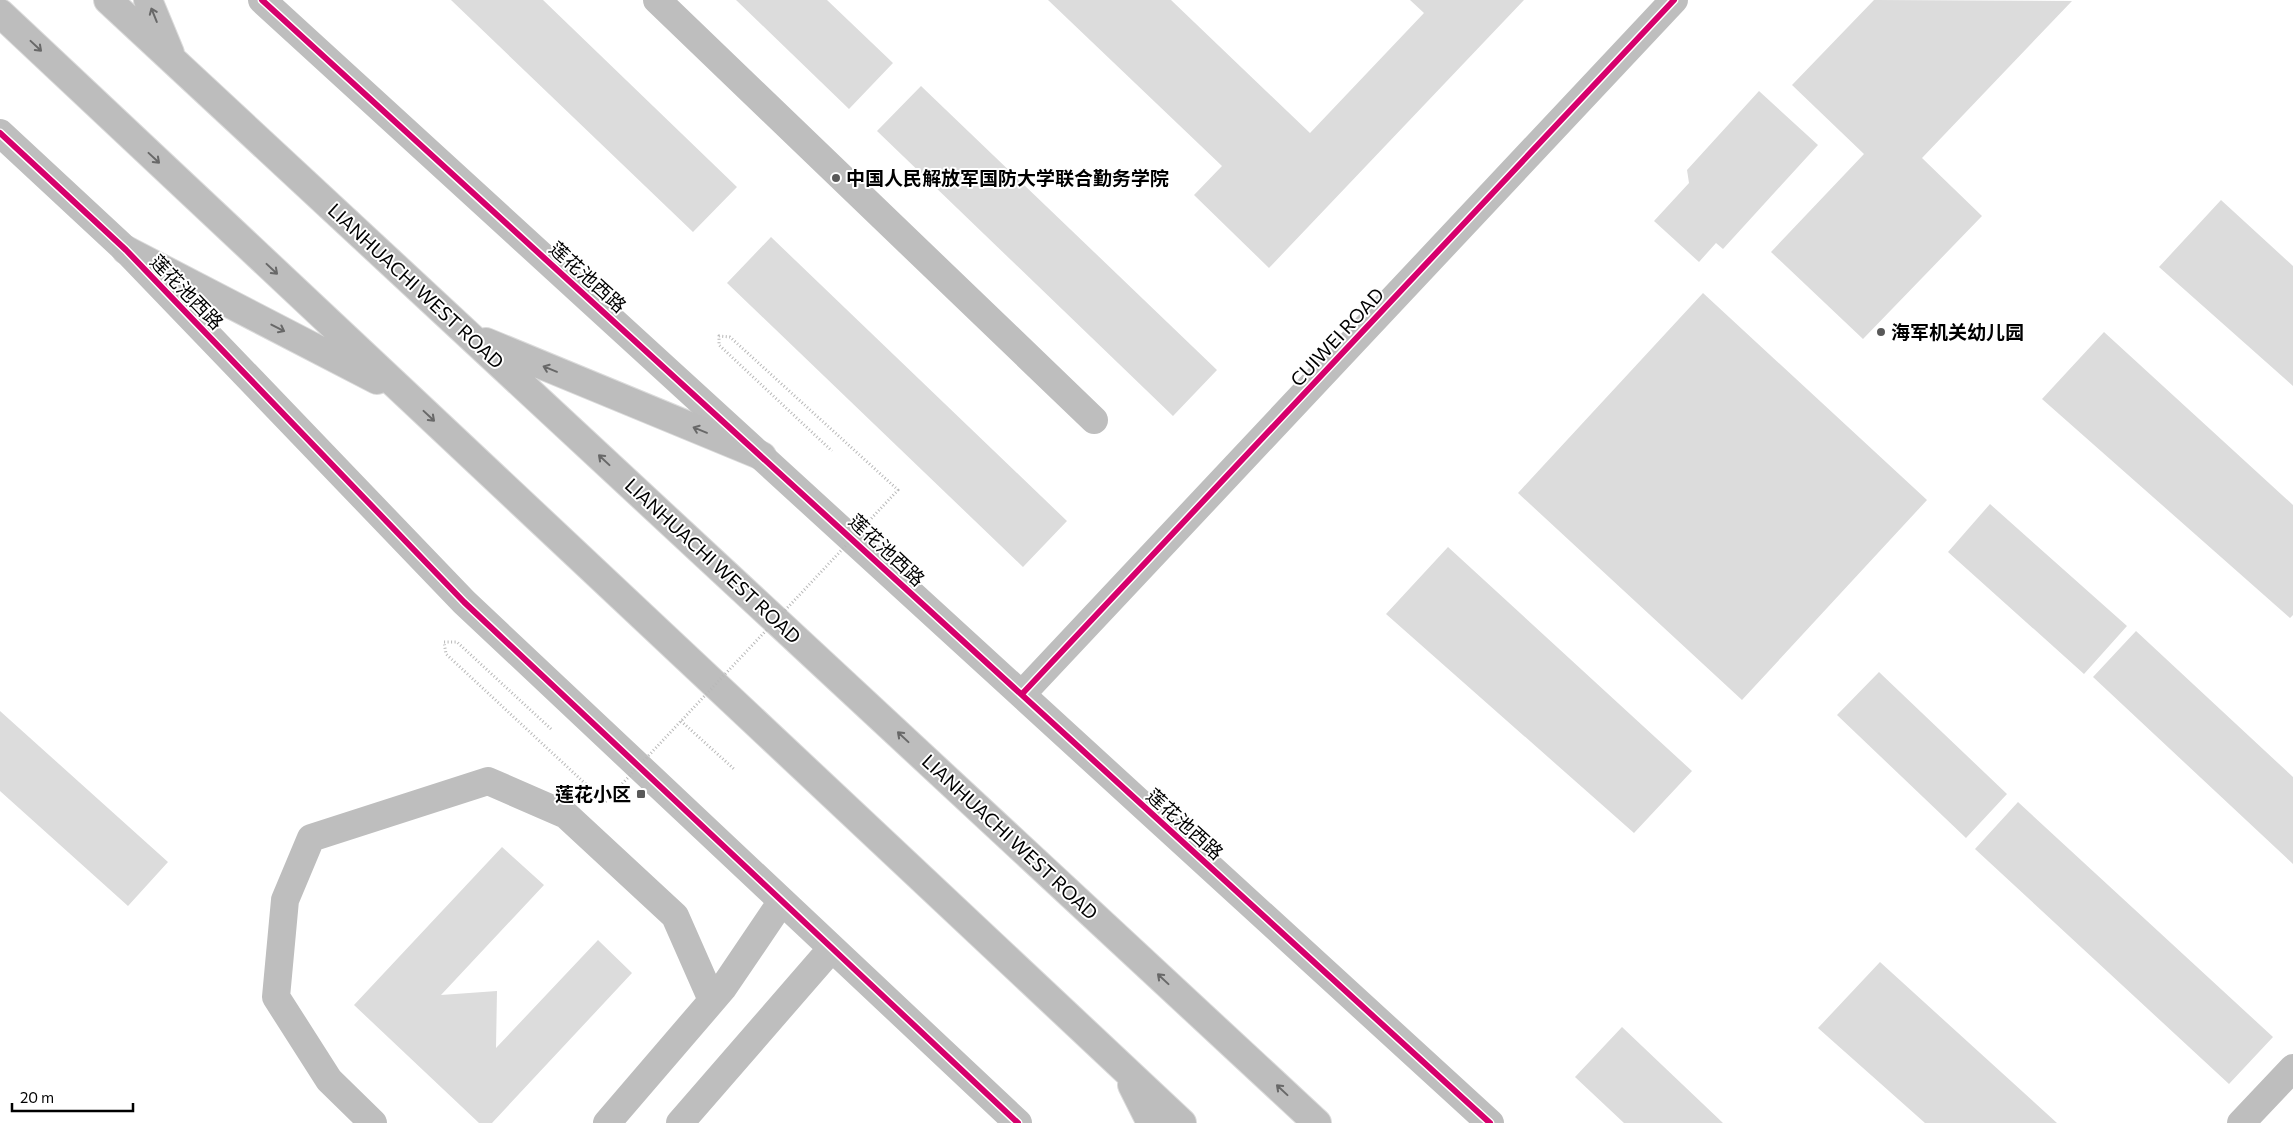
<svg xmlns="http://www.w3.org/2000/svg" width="2293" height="1123" viewBox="0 0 2293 1123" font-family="Commissioner,'Noto Sans SC',sans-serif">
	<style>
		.building { fill: #dcdcdc }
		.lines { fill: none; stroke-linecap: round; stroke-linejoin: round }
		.highway-casing { stroke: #dbdbdb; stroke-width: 30 }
		.path { stroke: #b8b8b8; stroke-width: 3; stroke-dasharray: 1 2.5; stroke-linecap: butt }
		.minor { stroke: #bebebe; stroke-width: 28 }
		.highway { stroke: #bdbdbd; stroke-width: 28 }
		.path-bridge { stroke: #b8b8b8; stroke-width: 3; stroke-dasharray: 1 2.5; stroke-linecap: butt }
		.cycleway-casing { stroke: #fff; stroke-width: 9 }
		.cycleway { stroke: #d6006c; stroke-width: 6 }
		.oneway { stroke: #686868 }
		.poi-dot { fill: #595959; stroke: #fff; stroke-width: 2 }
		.labels { text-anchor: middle; stroke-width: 4; stroke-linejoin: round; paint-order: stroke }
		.poi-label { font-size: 19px; font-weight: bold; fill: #000; stroke: #fff; text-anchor: start }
		.street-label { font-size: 19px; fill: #000; stroke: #fff }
	</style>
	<rect width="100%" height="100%" fill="#fff"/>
	<path class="building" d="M 451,0 L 543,0 L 737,187 L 693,232 Z
		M 736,0 L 827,0 L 893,63 L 849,109 Z
		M 1048,0 L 1171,0 L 1310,133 L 1424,13 L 1410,0 L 1524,0 L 1269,268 L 1194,195 L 1222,166 Z
		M 1874,0 L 2072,1 L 1922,158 L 1982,216 L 1863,339 L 1771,252 L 1864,154 L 1792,85 Z
		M 921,86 L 1217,370 L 1173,416 L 877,131 Z
		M 1759,91 L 1818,145 L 1723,249 L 1716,243 L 1699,262 L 1654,221 L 1689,183 L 1687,170 Z
		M 2221,200 L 2293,266 L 2293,386 L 2159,267 Z
		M 771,237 L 1067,521 L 1023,567 L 727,283 Z
		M 1703,293 L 1927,500 L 1742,700 L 1518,493 Z
		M 2104,332 L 2293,505 L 2293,615 L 2290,618 L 2042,399 Z
		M 1990,504 L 2127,626 L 2084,674 L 1948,552 Z
		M 1448,547 L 1692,771 L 1634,833 L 1386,614 Z
		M 2136,631 L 2293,777 L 2293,864 L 2093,677 Z
		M 1879,672 L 2007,794 L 1966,838 L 1837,715 Z
		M 0,711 L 168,862 L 128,906 L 0,791 Z
		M 2018,802 L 2273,1037 L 2229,1084 L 1975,849 Z
		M 502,847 L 544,885 L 441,995 L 497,991 L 496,1048 L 598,940 L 632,973 L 492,1123 L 479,1123 L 354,1005 Z
		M 1880,962 L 2057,1123 L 1925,1123 L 1818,1028 Z
		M 1622,1027 L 1723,1123 L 1624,1123 L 1575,1077 Z"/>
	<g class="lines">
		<g class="highway-casing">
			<path id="highway" d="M 108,0 L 1317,1123
				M 148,0 L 170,53
				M 0,13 L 1182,1123
				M 126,250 L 377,380
				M 486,342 L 762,456
				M 1132,1085 L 1151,1123"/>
		</g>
		<path class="path" d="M 681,721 L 734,769"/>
		<path class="minor" d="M 262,0 L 1490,1123
			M 657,0 L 1094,420
			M 0,133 L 126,250 L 464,602 L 1018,1123
			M 1022,694 L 1674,0
			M 373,1123 L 329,1080 L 276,997 L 285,900 L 311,838 L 488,781 L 566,815 L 675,916 L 712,1000
			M 607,1123 L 723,988 L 782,901
			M 680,1123 L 832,948
			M 2241,1123 L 2293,1068"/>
		<use href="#highway" class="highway"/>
		<path class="path-bridge" d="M 551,729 L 457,642 L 444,642 L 446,654 L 605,802 L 898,490 L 730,337 L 719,336 L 719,345 L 832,451"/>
		<g class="cycleway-casing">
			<path id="cycleway" d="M 262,0 L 1490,1123
				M 0,133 L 126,250 L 464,602 L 1018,1123
				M 1022,694 L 1674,0"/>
		</g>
		<use href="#cycleway" class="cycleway"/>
	</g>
	<defs><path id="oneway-shaft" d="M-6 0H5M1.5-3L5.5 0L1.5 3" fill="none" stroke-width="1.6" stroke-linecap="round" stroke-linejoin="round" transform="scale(1.25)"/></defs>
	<g class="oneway">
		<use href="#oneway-shaft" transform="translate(154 15) rotate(-112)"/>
		<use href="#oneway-shaft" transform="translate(36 46) rotate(43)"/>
		<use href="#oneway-shaft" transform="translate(154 158) rotate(43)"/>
		<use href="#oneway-shaft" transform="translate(272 269) rotate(43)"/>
		<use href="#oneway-shaft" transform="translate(278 328) rotate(27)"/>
		<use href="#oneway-shaft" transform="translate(550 369) rotate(-158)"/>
		<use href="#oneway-shaft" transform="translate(429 416) rotate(43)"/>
		<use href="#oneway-shaft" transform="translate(700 430) rotate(-158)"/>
		<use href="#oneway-shaft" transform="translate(604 460) rotate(-137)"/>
		<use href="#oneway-shaft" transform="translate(903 737) rotate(-137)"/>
		<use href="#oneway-shaft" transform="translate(1163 979) rotate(-137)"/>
		<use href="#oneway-shaft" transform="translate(1282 1090) rotate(-137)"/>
	</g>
	<g class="poi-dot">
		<circle cx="836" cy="178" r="5"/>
		<circle cx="1881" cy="332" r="5"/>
		<rect x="636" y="789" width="10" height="10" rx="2.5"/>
	</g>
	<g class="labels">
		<g class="poi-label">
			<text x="846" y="185">中国人民解放军国防大学联合勤务学院</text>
			<text x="1891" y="339">海军机关幼儿园</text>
			<text x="631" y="801" text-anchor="end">莲花小区</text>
		</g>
		<g class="street-label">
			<text transform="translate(588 277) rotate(42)" y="7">莲花池西路</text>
			<text transform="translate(416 286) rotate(43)" y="7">LIANHUACHI WEST ROAD</text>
			<text transform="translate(187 292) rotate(46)" y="7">莲花池西路</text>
			<text transform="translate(1337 337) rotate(-47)" y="7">CUIWEI ROAD</text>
			<text transform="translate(887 550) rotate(43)" y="7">莲花池西路</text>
			<text transform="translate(713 561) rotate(43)" y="7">LIANHUACHI WEST ROAD</text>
			<text transform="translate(1185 824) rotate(42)" y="7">莲花池西路</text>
			<text transform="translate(1010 837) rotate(43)" y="7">LIANHUACHI WEST ROAD</text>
		</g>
	</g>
	<path d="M12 1103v8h121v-8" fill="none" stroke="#000000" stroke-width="2.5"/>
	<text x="20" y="1103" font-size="15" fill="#000000" stroke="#ffffff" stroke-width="4" paint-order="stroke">20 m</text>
</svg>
